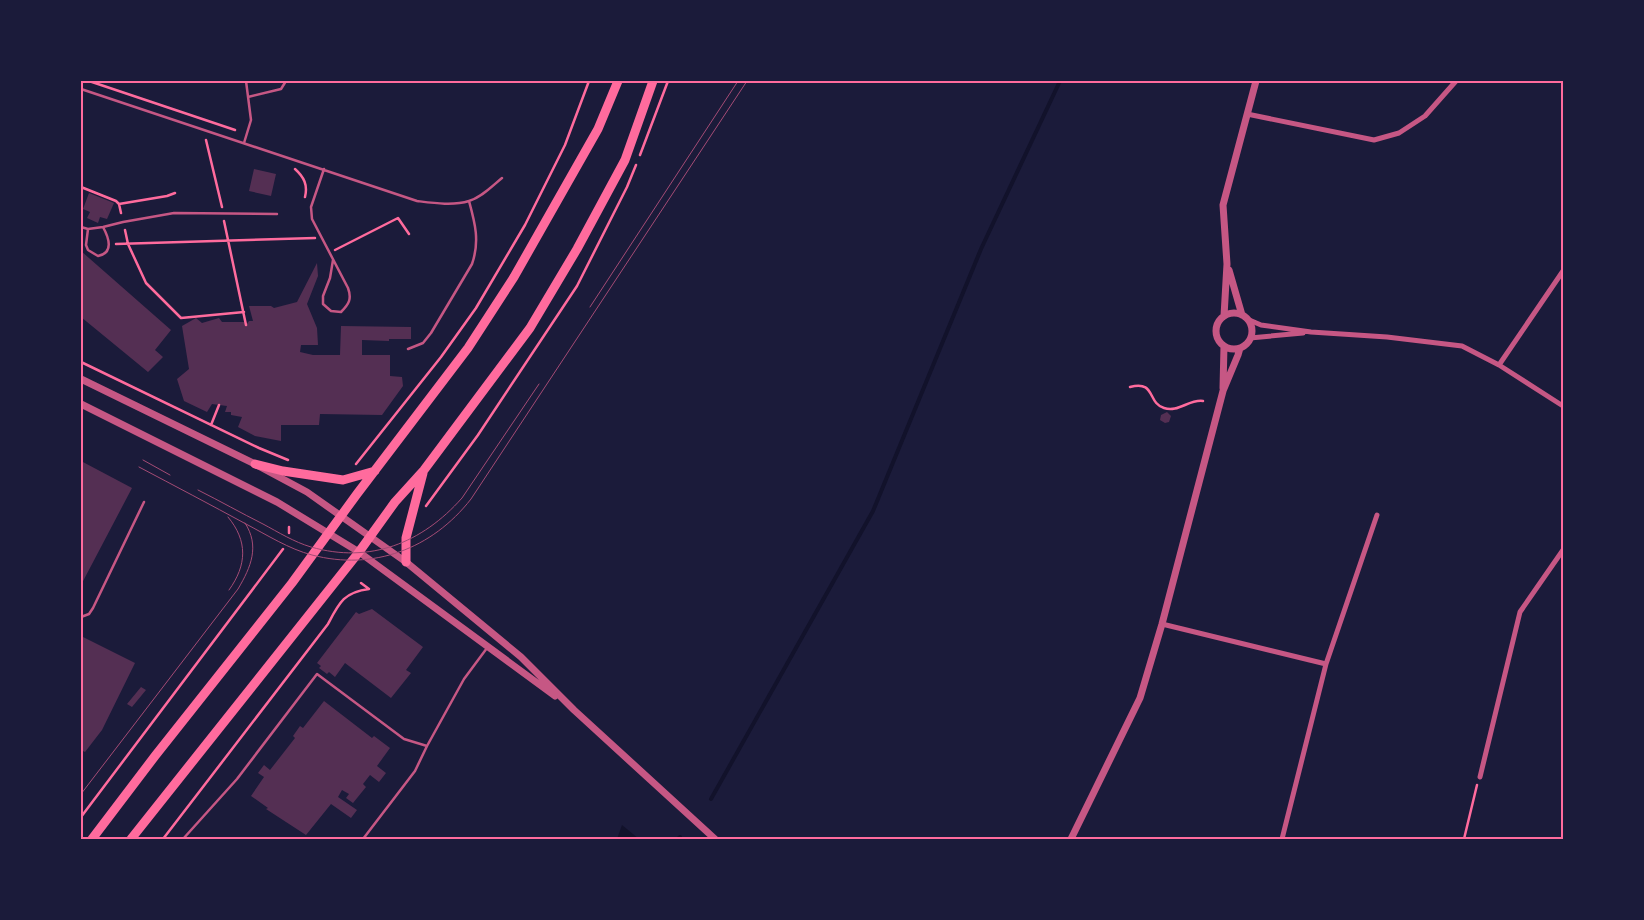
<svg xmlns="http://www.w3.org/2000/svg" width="1644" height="920" viewBox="0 0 1644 920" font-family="'Exo 2',sans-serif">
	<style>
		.water { fill: #12122b }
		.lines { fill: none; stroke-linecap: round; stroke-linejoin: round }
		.stream { stroke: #12122b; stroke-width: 4 }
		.building { fill: #542f53 }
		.path { stroke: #ff6b9d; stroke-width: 2.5 }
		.service { stroke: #c65784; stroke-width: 2.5 }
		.minor { stroke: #c65784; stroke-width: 5 }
		.tertiary { stroke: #c65784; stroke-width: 7 }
		.primary { stroke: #ff6b9d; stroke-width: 9 }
		.tram { stroke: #a44b75; stroke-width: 1 }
		.neatline { fill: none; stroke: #ff6b9d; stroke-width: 2 }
	</style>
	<rect width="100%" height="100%" fill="#1b1b3a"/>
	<path class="water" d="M 622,825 L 639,839 L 617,839 Z"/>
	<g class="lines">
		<path class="stream" d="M 711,799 L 873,511 L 981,249 L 1060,81
			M 678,839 L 680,837"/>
	</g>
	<path class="building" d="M 254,169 L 276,174 L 271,196 L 249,191 Z
		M 89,193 L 114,203 L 107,219 L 100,217 L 98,223 L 87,218 L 90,212 L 83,209 Z
		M 81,251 L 171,330 L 155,350 L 163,357 L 148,372 L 81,317 Z
		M 317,263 L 318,276 L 307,304 L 317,328 L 318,345 L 301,345 L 300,352 L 313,355 L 340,355 L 341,326 L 411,327 L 411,339 L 389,339 L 389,341 L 362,340 L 362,355 L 390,355 L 390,376 L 402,377 L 403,386 L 382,415 L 320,414 L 319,425 L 281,425 L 281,441 L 255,436 L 238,427 L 242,417 L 231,415 L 231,412 L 225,412 L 227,406 L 212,404 L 207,412 L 184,401 L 177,379 L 189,369 L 182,326 L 196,318 L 202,323 L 219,318 L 222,322 L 244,322 L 246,325 L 249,321 L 253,321 L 249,306 L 271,306 L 274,308 L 297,302 Z
		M 1167,412 L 1171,416 L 1169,422 L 1165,423 L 1160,420 L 1161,415 Z
		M 81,461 L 132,488 L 81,585 Z
		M 372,609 L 423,647 L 406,670 L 411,673 L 391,698 L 345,663 L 335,677 L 329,672 L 327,674 L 319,668 L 321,666 L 317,663 L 356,612 L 359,614 Z
		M 81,636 L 135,663 L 102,730 L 85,752 L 81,750 Z
		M 141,687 L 146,690 L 132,707 L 127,704 Z
		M 324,701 L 372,738 L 374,736 L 390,748 L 377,766 L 386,773 L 379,782 L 370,775 L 363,784 L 366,787 L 353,803 L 346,798 L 349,794 L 342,790 L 338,797 L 357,810 L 351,818 L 331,804 L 306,835 L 266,809 L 268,808 L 251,796 L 264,777 L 258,773 L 264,765 L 270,770 L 295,738 L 293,736 L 300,726 L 303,728 Z"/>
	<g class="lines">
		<path class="path" d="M 89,81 L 235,130
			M 206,140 L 222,207
			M 640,155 L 668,81
			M 295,169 C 304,177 308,185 305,197
			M 81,187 L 116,201 L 119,204 L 121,213
			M 119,204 L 167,196 L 175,193
			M 224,221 L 246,325
			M 125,230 L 128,244 L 146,283 L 181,318 L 244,312
			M 116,244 L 315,238
			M 335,250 L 398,218 L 409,234
			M 81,362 L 259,448 L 288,460
			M 1130,387 C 1156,380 1147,403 1164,408 C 1178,413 1189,399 1203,401
			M 211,425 L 219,405
			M 356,464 L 441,357 L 476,308 L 525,225 L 565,145 L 589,81
			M 426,506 L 478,435 L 577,286 L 627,187 L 636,165
			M 289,527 L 289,533
			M 81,817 L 283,549
			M 163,839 L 328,624 C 339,603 344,592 369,589 L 361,583
			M 1464,839 L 1477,785"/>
		<path class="service" d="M 81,89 L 417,201 C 433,203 453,206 469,201 C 482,197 492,186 502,178
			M 248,97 L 281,89 L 286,81
			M 244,143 L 251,120 L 246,81
			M 324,169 L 311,207 L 312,219 L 348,288 C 352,299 349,304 341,312 L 331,311 L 323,304 L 323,296 L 330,278 L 333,260
			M 81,227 L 88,229 L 103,227 L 123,222 L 174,213 L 277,214
			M 88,229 L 86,245 L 88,250 L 98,256 C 114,253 109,238 103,227
			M 408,349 L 423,343 L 431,333 L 472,264 C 480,241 475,223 469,201
			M 81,617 L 89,614 L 93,608 L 144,502
			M 183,839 L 237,779 L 317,674 L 404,739 L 427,746
			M 363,839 L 415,771 L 427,746 L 464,679 L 487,648"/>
		<path class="minor" d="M 1247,114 L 1374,140 L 1399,133 L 1425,116 L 1456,81
			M 1247,319 L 1261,325 L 1311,332 L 1387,337 L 1462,346 L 1499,365 L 1563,406
			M 1250,338 L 1303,333
			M 1499,365 L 1563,271
			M 1162,624 L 1326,664
			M 1480,777 L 1520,612 L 1563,550
			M 1282,839 L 1326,664 L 1377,515"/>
		<path class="tertiary" d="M 1229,270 L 1242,315
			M1216 331a18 18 0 1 1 36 0a18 18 0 1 1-36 0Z
			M 1224,316 L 1227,264 L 1223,205 L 1256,81
			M 81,379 L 255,464 L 307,492 L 406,562 L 521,657 L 574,710 L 715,839
			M 1223,388 L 1224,346
			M 81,404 L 277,502 L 359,552 L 555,696
			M 1071,839 L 1140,698 L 1162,624 L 1223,391 L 1238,355 L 1240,348"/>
		<path class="primary" d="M 255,464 L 283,471 L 343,480 L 375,471
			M 406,562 L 406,538 L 423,473
			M 92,839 L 155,756 L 292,583 L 357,494 L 468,348 L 514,277 L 598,129 L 618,81
			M 131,839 L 359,552 L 395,502 L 424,470 L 530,328 L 577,249 L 625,160 L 653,81"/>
		<path class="tram" d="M 590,307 L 738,81
			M 143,460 L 170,475
			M 139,467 C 175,486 211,505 246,524 C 267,535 289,549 312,555 C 373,571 432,549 471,499 L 747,81
			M 198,490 C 220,501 241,513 263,524 C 278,532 294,542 311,547 C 370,564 422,543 462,498 L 539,384
			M 228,517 C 248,541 247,565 229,590
			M 81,794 L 238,589 C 251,567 260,546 245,523"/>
	</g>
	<rect width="1644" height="920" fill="none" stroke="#1b1b3a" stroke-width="165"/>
	<rect x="82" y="82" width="1480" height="756" class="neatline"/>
</svg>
